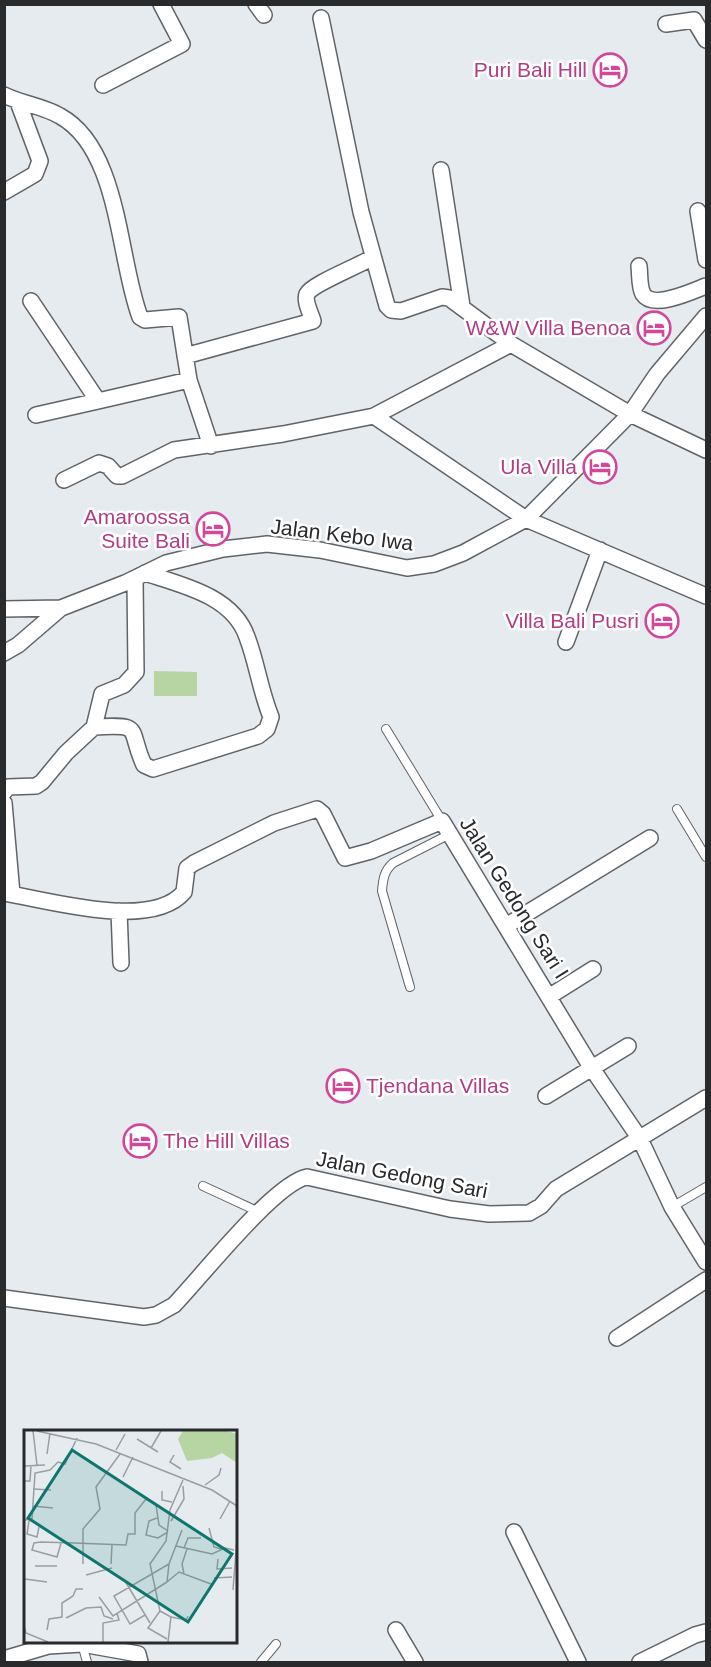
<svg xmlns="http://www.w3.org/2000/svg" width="711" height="1667" viewBox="0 0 711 1667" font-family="Helvetica,sans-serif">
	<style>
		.green { fill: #b6d5a3 }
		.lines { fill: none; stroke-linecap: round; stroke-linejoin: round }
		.service-casing { stroke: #606469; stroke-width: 10 }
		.minor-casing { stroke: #606469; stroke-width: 18 }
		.service { stroke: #fff; stroke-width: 8 }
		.minor { stroke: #fff; stroke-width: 15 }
		.labels { text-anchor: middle; stroke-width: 5; stroke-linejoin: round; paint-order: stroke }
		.hotel-label { font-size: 21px; fill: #b23c85; stroke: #fff; text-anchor: end }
		.street-label { font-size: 21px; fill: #282a2c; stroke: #fff }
		.inset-road { fill: none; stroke: #9a9ea2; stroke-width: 1.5 }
		.view { fill: #0f766e; fill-opacity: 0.15; stroke: #0f766e; stroke-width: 3 }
		.inset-edge { fill: none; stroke: #282a2c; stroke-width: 3 }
	</style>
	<rect width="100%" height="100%" fill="#e6ebf0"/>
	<path class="green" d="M 154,671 L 197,672 L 197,696 L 154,696 Z"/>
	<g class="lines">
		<g class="service-casing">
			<path id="service" d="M 386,729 L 442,821
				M 677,809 L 706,857
				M 410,987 L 382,891 C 383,879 384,871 393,863 L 450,834
				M 203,1186 L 259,1212
				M 672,1207 L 706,1187
				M 82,1644 L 87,1662
				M 261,1662 L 276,1644"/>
		</g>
		<g class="minor-casing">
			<path id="minor" d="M 256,4 L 264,15
				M 321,18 L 361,212 L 387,306 L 391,310 L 401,311 L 442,297 L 449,298 L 511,344
				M 666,24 L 694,20 L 706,40
				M 103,85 L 182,44 L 161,4
				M 4,95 C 22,104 43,106 60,116 C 120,149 118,259 140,317 L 145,320 L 179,317 L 189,380 L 211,446
				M 441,170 L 462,306
				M 4,192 L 35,174 L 40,161 L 18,102
				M 698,211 L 706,260
				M 639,266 C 640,274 639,287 643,294 C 653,310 693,291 706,286
				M 31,301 L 98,401 L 189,380
				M 185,356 L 313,321 C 311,314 304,301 307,294 C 312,284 359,266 373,257
				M 36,415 L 98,401
				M 374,416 L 526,519 L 706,596
				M 64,480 L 99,463 L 108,466 L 117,476 L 122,476 L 174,450 L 283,434 L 374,416 L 511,344 L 630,414 L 706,450
				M 4,609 L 61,608
				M 566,642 L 600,550
				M 4,653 L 18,645 L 61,608 L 125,583 L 166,563 L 223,549 L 267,544 L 320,550 L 407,568 L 434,564 L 463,553 L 526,519 L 630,414 L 657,374 L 706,316
				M 94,727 C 145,724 127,728 144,765 L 153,769 L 258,736 L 267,729 L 271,717 C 260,690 257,663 247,637 C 233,596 182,585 145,573
				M 4,792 L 8,787 L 36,786 L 42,782 L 66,753 L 94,727 L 102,694 L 124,685 L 136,672 L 135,579
				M 4,803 L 12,894
				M 4,893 C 49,900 151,931 184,892 L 187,868 L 194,863 L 274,823 L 317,809 L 323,814 L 345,858 L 371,851 L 442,821 L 591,1067 L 640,1139 L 672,1207 L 706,1262
				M 119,911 L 121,963
				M 506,926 L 650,838
				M 550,996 L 593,969
				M 546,1096 L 628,1046
				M 4,1298 L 144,1317 L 156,1315 L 174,1305 C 201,1277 275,1183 307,1177 L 450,1209 L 489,1214 L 529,1213 L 541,1206 L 556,1189 L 706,1098
				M 617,1338 L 706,1280
				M 514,1532 L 578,1662
				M 396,1630 L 415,1662
				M 4,1659 L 48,1646 L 82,1644 L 138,1654 L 140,1662
				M 640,1662 L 695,1635 L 706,1632"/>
		</g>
		<use href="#service" class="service"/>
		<use href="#minor" class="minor"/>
	</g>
	<defs>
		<g id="hotel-ring" transform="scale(1.725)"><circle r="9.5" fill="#fff" stroke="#d1479c" stroke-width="1.5"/><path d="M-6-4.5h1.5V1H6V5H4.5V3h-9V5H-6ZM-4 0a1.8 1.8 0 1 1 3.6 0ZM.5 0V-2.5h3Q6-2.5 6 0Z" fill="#d1479c"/></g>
	</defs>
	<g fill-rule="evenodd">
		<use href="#hotel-ring" x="610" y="70"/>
		<use href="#hotel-ring" x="654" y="328"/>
		<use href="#hotel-ring" x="600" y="467"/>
		<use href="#hotel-ring" x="213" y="529"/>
		<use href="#hotel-ring" x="662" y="621"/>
		<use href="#hotel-ring" x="343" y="1086"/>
		<use href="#hotel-ring" x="140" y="1141"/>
	</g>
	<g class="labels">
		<g class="hotel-label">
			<text x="587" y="77">Puri Bali Hill</text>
			<text x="631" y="335">W&amp;W Villa Benoa</text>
			<text x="577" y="474">Ula Villa</text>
			<text x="190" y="524">Amaroossa<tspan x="190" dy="24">Suite Bali</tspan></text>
			<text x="639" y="628">Villa Bali Pusri</text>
			<text x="366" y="1093" text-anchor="start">Tjendana Villas</text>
			<text x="163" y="1148" text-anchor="start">The Hill Villas</text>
		</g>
		<g class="street-label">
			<text transform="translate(342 535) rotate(7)" y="7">Jalan Kebo Iwa</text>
			<text transform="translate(514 898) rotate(58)" y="7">Jalan Gedong Sari I</text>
			<text transform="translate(402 1175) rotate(11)" y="7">Jalan Gedong Sari</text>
		</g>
	</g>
	<g transform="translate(24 1430)">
		<rect width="213" height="213" fill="#e6ebf0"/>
		<path d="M 159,1 L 203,1 L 213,4 L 213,33 L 198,23 L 188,28 L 163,31 L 154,9 Z" fill="#b6d5a3"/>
		<path class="inset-road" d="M 9,1 L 13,35M 13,1 L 72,14 L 188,60 L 213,76M 113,9 L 134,22M 127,18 L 137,1M 92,20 L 101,4M 23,24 L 26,3M 150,25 L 146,32 L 157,39M 0,36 L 21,35M 99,47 L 109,27M 0,51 L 6,51 L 7,36M 181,55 L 195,45 L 197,38M 9,59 L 27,60M 138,61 L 138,70 L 148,72M 122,69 L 132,75 L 135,95 L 144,101M 9,76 L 29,78M 133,88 L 125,91 L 122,105 L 134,108 L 144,102M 196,89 L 206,71M 0,90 L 8,89 L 11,43 L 26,40 L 34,32 L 41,34 L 53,8M 5,91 L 3,104 L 13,107 L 15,97M 147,91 L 160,69 L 159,56M 185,98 L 190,117 L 197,119M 37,113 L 33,127 L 8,120 L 10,113 L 17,112 L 50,113 L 102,115 L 104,104 L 111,104 L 111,83 L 122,69M 152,116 L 188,124 L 201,118 L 210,120M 160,118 L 164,108 L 177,108M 194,129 L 193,139 L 208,138M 59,134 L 59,99 L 76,79 L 72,57 L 96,24M 87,134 L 88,115M 11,136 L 33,136M 160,144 L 158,134 L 163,119M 62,145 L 88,138M 190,148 L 208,147M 1,149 L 23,152M 101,151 L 126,193M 143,152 L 155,142 L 187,154M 209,160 L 213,109M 75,167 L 89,186 L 143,152 L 145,134 L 158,100M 136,181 L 147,187 L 144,212M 121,185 L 106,194 L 90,166 L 145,134M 147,187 L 162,190 L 164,186M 42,188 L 62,178 L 77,177 L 80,186 L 89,189M 0,196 L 2,203 L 24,212M 23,200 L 25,189 L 38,187 L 38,173 L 49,166 L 52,159 L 59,159M 143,209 L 124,198 L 136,181 L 126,134 L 142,111 L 146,80 L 159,50M 79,212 L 79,193 L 95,190 L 93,183"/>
		<path class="view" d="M 48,20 L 208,124 L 164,192 L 4,88 Z"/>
		<rect width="213" height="213" class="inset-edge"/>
	</g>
	<rect width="711" height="1667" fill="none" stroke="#282a2c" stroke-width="12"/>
</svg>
